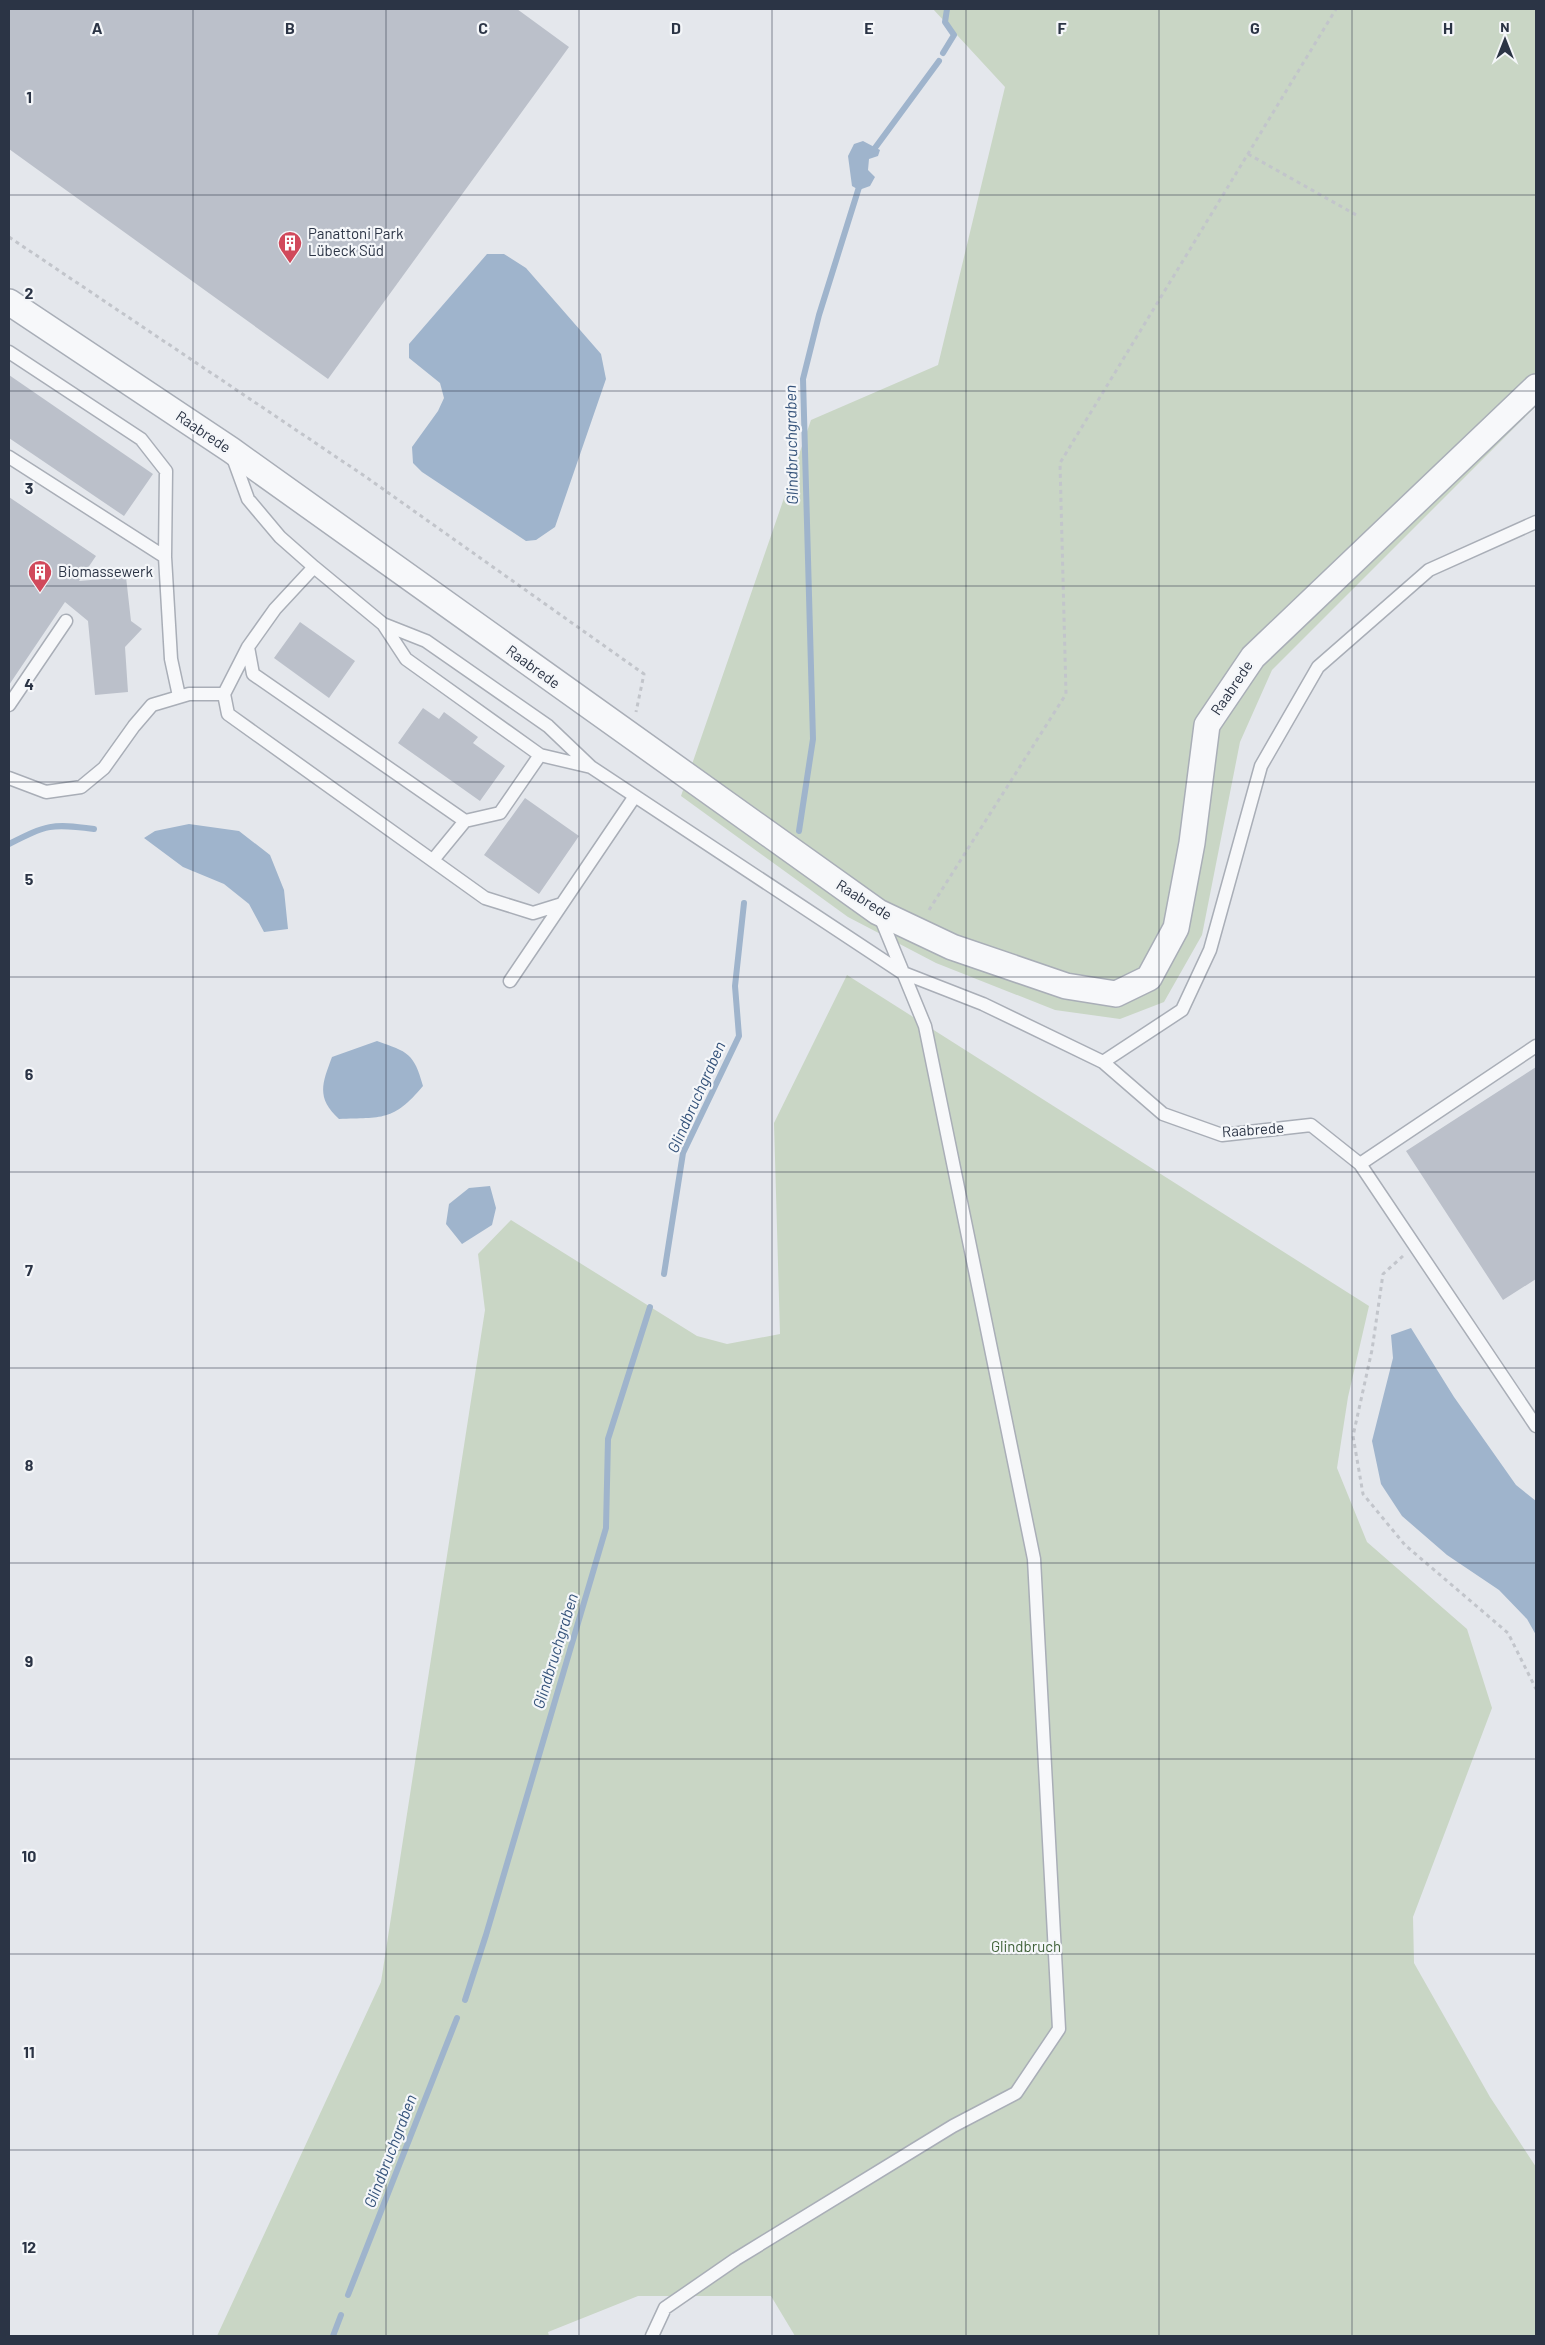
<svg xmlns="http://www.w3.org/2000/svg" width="1545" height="2345" viewBox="0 0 1545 2345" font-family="Barlow,sans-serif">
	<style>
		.green { fill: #c9d6c5 }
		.water { fill: #9fb4cc }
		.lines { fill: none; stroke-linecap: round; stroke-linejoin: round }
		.stream { stroke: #9fb4cc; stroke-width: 6 }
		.building { fill: #bbc0ca }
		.lane-casing { stroke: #a9aeb7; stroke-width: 15 }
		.street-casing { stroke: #a9aeb7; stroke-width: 28 }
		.path { stroke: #c2c5cb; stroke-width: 3; stroke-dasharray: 4 4; stroke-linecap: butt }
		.lane { stroke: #f7f8fa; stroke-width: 12 }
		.street { stroke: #f7f8fa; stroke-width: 25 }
		.grid { fill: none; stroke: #2b3445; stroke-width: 1; stroke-opacity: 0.55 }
		.labels { text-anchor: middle; stroke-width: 4.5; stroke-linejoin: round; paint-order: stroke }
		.poi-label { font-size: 15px; fill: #2b3445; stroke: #f4f6f9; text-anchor: start }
		.street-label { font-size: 15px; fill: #2b3445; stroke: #f4f6f9 }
		.park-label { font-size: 15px; fill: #3f6138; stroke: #f4f6f9 }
		.water-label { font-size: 16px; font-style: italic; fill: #34527a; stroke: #f4f6f9 }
		.grid-label { font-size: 16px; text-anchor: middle; font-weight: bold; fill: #2b3445; stroke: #f4f6f9; stroke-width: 4.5; stroke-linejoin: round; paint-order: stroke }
	</style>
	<rect width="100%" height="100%" fill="#e4e7ec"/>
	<path class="green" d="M 933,9 L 1536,9 L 1536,406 L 1272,670 L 1240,742 L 1202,935 L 1164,1002 L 1120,1019 L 1055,1010 L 936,963 L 848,917 L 681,796 L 811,420 L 938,365 L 1005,87 Z
		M 847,975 L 1369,1306 L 1348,1397 L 1337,1468 L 1367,1542 L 1467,1629 L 1492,1708 L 1413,1917 L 1414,1963 L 1490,2097 L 1536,2167 L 1536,2336 L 795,2336 L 771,2296 L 638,2296 L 548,2332 L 549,2336 L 217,2336 L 381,1982 L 485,1310 L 478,1254 L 511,1220 L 697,1336 L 727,1344 L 780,1334 L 774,1123 Z"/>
	<path class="water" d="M 863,141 L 880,150 L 878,156 L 869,159 L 868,170 L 875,177 L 870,186 L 859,190 L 852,186 L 848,156 L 854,144 Z
		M 487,254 L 504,254 L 526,268 L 601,354 L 606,379 L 555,527 L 536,540 L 526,541 L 422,472 L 413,463 L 412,447 L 438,411 L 444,398 L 440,383 L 409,358 L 409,344 Z
		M 189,824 L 239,831 L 270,855 L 284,890 L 288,929 L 264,932 L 249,904 L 224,884 L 183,867 L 144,838 L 155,831 Z
		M 377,1041 C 408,1052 414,1053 423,1086 C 393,1122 382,1117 339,1119 C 316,1098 322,1084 332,1057 Z
		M 490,1186 L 496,1208 L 492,1225 L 462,1244 L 446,1224 L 449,1204 L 469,1188 Z
		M 1411,1328 L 1454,1397 L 1516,1485 L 1536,1501 L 1536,1635 L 1527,1619 L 1499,1590 L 1447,1555 L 1402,1516 L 1381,1484 L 1372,1441 L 1393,1358 L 1391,1335 Z"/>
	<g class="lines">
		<path class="stream" d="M 943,53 L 954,35 L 945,22 L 947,9
			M 872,152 L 939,61
			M 799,831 L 813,739 L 803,379 L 819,315 L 860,184
			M 9,844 C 47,825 51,823 94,829
			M 664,1274 L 683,1153 L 739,1036 L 735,986 L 744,903
			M 465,2000 L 486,1935 L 606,1528 L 608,1439 L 650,1307
			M 348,2295 L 457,2018
			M 333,2336 L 341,2315"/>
	</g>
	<path class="building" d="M 9,9 L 517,9 L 569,47 L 328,379 L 9,149 Z
		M 9,375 L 153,474 L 124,516 L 9,438 Z
		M 9,497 L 96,556 L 79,581 L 126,577 L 131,621 L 142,629 L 125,647 L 128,692 L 95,695 L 88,621 L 65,602 L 9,685 Z
		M 300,622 L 355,661 L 329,698 L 274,658 Z
		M 423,708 L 439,719 L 444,712 L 478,737 L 473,743 L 505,766 L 480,801 L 398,743 Z
		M 525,798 L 579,836 L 539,894 L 484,855 Z
		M 1536,1067 L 1536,1279 L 1503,1300 L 1406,1151 Z"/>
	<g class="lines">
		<g class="lane-casing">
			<path id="lane" d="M 9,352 L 141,439 L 166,471 L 165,557 L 171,659 L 179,696
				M 232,455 L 248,499 L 280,537 L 314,567
				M 9,457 L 165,557
				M 383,624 L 426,641 L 548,726 L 591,767
				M 248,647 L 253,674 L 465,821
				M 9,705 L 66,621
				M 540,755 L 591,767 L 901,972 L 983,1004 L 1103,1062 L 1163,1114 L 1222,1135 L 1311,1125 L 1360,1164 L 1536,1046
				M 9,778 L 46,792 L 81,787 L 104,768 L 134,726 L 152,705 L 189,694 L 224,694
				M 433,860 L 465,821 L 500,813 L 540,755 L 406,659 L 383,624 L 314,567 L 275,609 L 248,647 L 224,694 L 228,714 L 485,898 L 533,913 L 562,904
				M 510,981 L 635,796
				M 1103,1062 L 1182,1010 L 1210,950 L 1261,766 L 1318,667 L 1429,570 L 1536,522
				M 1360,1164 L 1536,1426
				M 652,2336 L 665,2308 L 736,2259 L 953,2126 L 1016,2093 L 1059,2029 L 1034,1559 L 925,1026 L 879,914"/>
		</g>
		<g class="street-casing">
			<path id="street" d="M 9,302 L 231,450 L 878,912 L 952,947 L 1066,986 L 1116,994 L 1149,978 L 1176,928 L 1192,843 L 1207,725 L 1253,657 L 1536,387"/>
		</g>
		<path class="path" d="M 1248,154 L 1358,216
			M 9,237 L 366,477 L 644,674 L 636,712
			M 929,910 L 1066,694 L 1060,463 L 1336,9
			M 1403,1256 L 1383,1274 L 1372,1350 L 1353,1436 L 1363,1494 L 1405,1545 L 1508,1633 L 1536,1689"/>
		<use href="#lane" class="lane"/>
		<use href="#street" class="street"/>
	</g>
	<path class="grid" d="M 193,9 L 193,2336M 386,9 L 386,2336M 579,9 L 579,2336M 772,9 L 772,2336M 966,9 L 966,2336M 1159,9 L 1159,2336M 1352,9 L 1352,2336M 9,195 L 1536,195M 9,391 L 1536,391M 9,586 L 1536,586M 9,782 L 1536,782M 9,977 L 1536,977M 9,1172 L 1536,1172M 9,1368 L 1536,1368M 9,1563 L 1536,1563M 9,1759 L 1536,1759M 9,1954 L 1536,1954M 9,2150 L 1536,2150"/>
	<defs>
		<g id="building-pin" transform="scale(1.25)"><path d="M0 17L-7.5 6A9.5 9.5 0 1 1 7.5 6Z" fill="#d1495b" stroke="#f4f6f9"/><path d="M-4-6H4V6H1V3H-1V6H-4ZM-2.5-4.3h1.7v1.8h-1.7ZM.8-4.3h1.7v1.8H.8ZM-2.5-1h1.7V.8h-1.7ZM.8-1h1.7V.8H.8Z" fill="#fff"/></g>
	</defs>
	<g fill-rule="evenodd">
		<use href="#building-pin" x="290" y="243"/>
		<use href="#building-pin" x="40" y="572"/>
	</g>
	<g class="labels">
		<g class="poi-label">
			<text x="308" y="239">Panattoni Park<tspan x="308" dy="17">Lübeck Süd</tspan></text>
			<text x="58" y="577">Biomassewerk</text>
		</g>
		<g class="street-label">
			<text transform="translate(203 432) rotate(34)" y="5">Raabrede</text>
			<text transform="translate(533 667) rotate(36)" y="5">Raabrede</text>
			<text transform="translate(1232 688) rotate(-56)" y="5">Raabrede</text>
			<text transform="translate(864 900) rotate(32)" y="5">Raabrede</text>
			<text transform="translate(1253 1130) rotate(-4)" y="5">Raabrede</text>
		</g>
		<g class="park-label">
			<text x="1026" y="1952">Glindbruch</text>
		</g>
		<g class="water-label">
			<text transform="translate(791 445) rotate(-91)" y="6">Glindbruchgraben</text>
			<text transform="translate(696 1097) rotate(-66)" y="6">Glindbruchgraben</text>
			<text transform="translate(555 1651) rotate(-73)" y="6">Glindbruchgraben</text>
			<text transform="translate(390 2151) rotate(-69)" y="6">Glindbruchgraben</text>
		</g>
	</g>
	<g class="grid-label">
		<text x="97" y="34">A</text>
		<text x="290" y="34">B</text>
		<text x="483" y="34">C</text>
		<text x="676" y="34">D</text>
		<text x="869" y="34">E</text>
		<text x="1062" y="34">F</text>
		<text x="1255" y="34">G</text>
		<text x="1448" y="34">H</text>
		<text x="29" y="103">1</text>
		<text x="29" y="299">2</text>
		<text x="29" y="494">3</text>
		<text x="29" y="690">4</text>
		<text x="29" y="885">5</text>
		<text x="29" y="1080">6</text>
		<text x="29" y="1276">7</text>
		<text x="29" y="1471">8</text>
		<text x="29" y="1667">9</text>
		<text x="29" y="1862">10</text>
		<text x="29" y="2058">11</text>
		<text x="29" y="2253">12</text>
	</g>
	<rect width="1545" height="2345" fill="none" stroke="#2b3445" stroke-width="20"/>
	<g transform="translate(1505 40)" stroke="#f4f6f9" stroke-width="4" paint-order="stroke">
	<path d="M0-4L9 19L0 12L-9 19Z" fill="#2b3445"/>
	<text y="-8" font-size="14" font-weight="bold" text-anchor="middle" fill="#2b3445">N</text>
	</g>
</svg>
